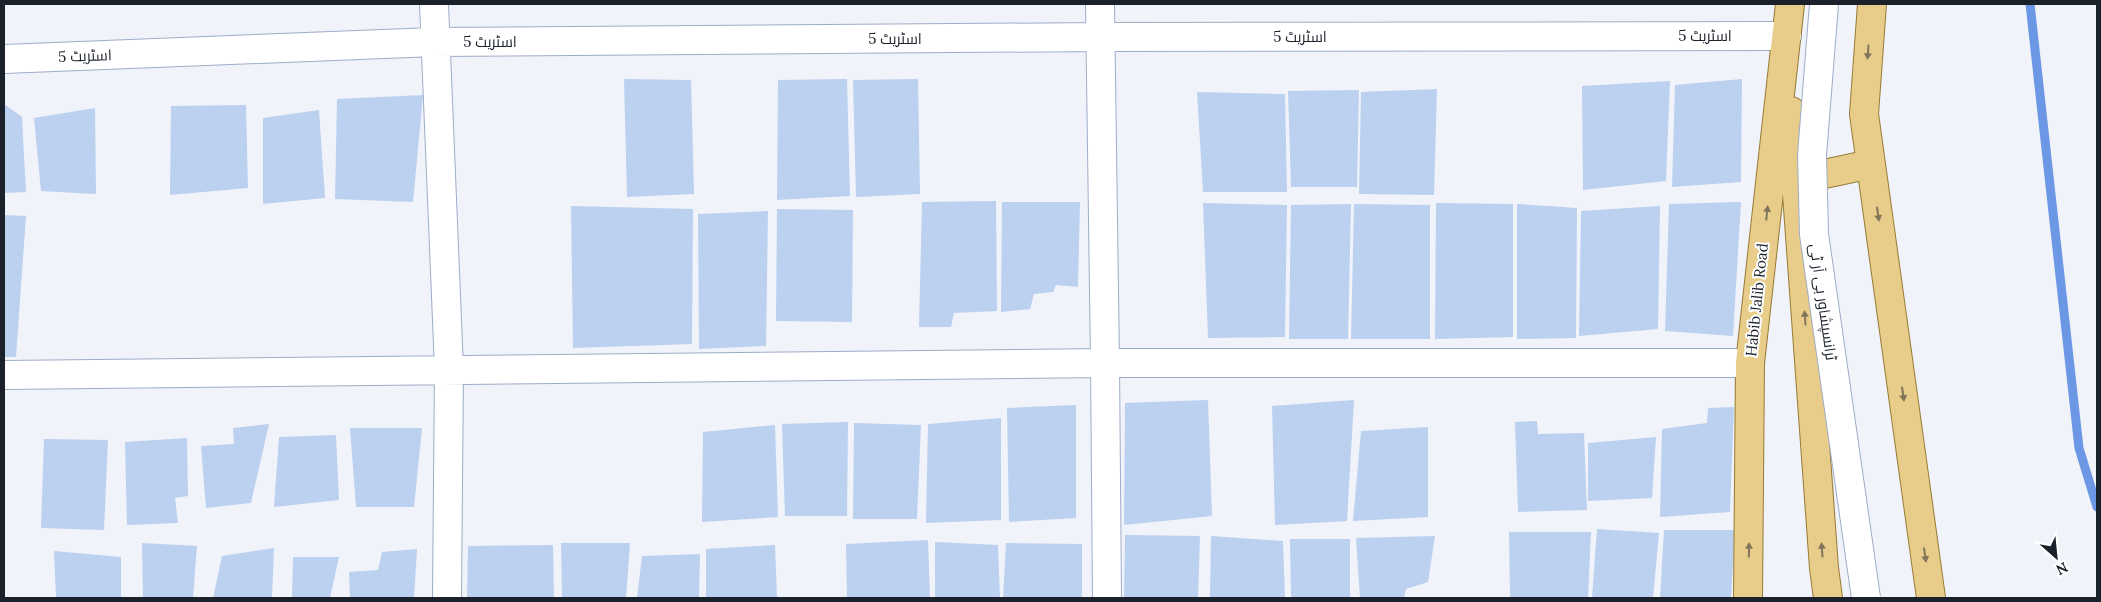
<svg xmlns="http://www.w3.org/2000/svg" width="2101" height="602" viewBox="0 0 2101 602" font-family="Lora,Cairo,serif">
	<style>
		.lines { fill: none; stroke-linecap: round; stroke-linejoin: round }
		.stream { stroke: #6b97e5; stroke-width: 9 }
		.building { fill: #bcd0f0 }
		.minor-casing { stroke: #9dadc9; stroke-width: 30 }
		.major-casing { stroke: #967a35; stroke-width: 30 }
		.minor { stroke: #fff; stroke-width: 28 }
		.major { stroke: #e8cc89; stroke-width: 28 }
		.minor-bridge-casing { stroke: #9dadc9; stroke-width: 30; stroke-linecap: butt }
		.minor-bridge { stroke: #fff; stroke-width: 28 }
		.oneway { fill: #82765a }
		.labels { text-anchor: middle; stroke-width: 4; stroke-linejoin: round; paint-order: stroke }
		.street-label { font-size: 15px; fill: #1b212b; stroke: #fff }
	</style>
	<rect width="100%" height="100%" fill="#f0f3f9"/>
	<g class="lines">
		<path class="stream" d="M 2030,4 L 2079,448 L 2097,507"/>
	</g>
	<path class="building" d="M 624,79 L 691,80 L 694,194 L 627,197 Z
		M 847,79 L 850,196 L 777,200 L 778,80 Z
		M 918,79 L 920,194 L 856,197 L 853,80 Z
		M 1742,79 L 1741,182 L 1672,187 L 1675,85 Z
		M 1670,81 L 1666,181 L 1583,190 L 1582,86 Z
		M 1437,89 L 1434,195 L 1359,194 L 1361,92 Z
		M 1359,90 L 1357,187 L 1291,187 L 1288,91 Z
		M 1197,92 L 1285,94 L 1287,192 L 1203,192 Z
		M 423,95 L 413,202 L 335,199 L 337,99 Z
		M 4,104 L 22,117 L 26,192 L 4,193 Z
		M 246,105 L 248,188 L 170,195 L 171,106 Z
		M 95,108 L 96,194 L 41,191 L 34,118 Z
		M 319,110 L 325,198 L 263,204 L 263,118 Z
		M 996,201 L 997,311 L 954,313 L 951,327 L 919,327 L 922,202 Z
		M 1002,202 L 1080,202 L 1078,287 L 1056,285 L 1053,292 L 1034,294 L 1030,309 L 1001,312 Z
		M 1741,202 L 1733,336 L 1665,331 L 1669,204 Z
		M 1203,203 L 1287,205 L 1285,337 L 1208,338 Z
		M 1436,203 L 1513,204 L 1513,337 L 1435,339 Z
		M 1351,204 L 1348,339 L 1289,339 L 1291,205 Z
		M 1354,204 L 1430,205 L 1430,339 L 1351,339 Z
		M 1517,204 L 1577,208 L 1576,338 L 1517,339 Z
		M 571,206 L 693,209 L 692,344 L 573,348 Z
		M 1660,206 L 1658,329 L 1579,336 L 1581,211 Z
		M 777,209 L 853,210 L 852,322 L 776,321 Z
		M 768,211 L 766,346 L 699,349 L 698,214 Z
		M 4,215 L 26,216 L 16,357 L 4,357 Z
		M 1208,400 L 1212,516 L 1124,525 L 1125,403 Z
		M 1354,400 L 1347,521 L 1275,525 L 1272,406 Z
		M 1076,405 L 1076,518 L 1009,522 L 1007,408 Z
		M 1734,407 L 1730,512 L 1660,517 L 1662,429 L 1707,423 L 1708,408 Z
		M 1001,418 L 1001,520 L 926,523 L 928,424 Z
		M 1537,421 L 1538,434 L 1584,433 L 1587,510 L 1518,512 L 1515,422 Z
		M 848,422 L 847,516 L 785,516 L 782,424 Z
		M 854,423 L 921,425 L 917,519 L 853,519 Z
		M 269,424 L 251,503 L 206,508 L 201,446 L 234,444 L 233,428 Z
		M 775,425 L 778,517 L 702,522 L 703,432 Z
		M 1428,427 L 1428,517 L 1353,521 L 1361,431 Z
		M 350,428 L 422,428 L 414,507 L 356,507 Z
		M 336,435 L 339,500 L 274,507 L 279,437 Z
		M 1656,437 L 1652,498 L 1588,501 L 1588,443 Z
		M 187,438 L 188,496 L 175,498 L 178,523 L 127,525 L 125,442 Z
		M 44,439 L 108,440 L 104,530 L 41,528 Z
		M 1597,529 L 1659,533 L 1653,598 L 1592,598 Z
		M 1664,530 L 1735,530 L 1731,598 L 1660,598 Z
		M 1509,532 L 1591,532 L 1588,598 L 1510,598 Z
		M 1125,535 L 1200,536 L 1198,598 L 1124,598 Z
		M 1211,536 L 1283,541 L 1285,598 L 1210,598 Z
		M 1435,536 L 1428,582 L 1406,589 L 1404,598 L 1360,598 L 1356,538 Z
		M 1290,539 L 1350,539 L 1350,598 L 1291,598 Z
		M 928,540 L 930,598 L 847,598 L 846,544 Z
		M 935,542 L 998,545 L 1000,598 L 935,598 Z
		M 142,543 L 197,546 L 193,598 L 143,598 Z
		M 561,543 L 630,543 L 626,598 L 562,598 Z
		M 1006,543 L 1082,544 L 1082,598 L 1003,598 Z
		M 553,545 L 554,598 L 467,598 L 468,546 Z
		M 775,545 L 777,598 L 706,598 L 706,549 Z
		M 274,548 L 272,598 L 213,598 L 222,556 Z
		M 417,549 L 414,598 L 350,598 L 349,572 L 378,570 L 382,552 Z
		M 54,551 L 121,557 L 121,598 L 56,598 Z
		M 700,554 L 699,598 L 637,598 L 642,556 Z
		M 293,557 L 339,557 L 330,598 L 292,598 Z"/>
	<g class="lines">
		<g class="minor-casing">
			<path id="minor" d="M 434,4 L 449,369 L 447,598
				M 1100,4 L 1105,363 L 1107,598
				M 4,59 L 434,42 L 1100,37 L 1787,36
				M 4,375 L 1105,363 L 1750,363"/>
		</g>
		<g class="major-casing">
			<path id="major" d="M 1872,4 L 1864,114 L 1931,598
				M 1791,111 L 1824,568 L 1828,598
				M 1796,180 L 1871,164
				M 1748,598 L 1750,363 L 1790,4"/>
		</g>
		<use href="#minor" class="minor"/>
		<use href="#major" class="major"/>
		<g class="minor-bridge-casing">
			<path id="minor-bridge" d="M 1824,4 L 1812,155 L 1814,234 L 1866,598"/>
		</g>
		<use href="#minor-bridge" class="minor-bridge"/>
	</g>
	<defs><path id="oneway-solid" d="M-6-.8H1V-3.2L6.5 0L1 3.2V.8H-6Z" transform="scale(1.25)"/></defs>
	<g class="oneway">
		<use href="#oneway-solid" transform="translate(1868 52) rotate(94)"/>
		<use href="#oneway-solid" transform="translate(1767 213) rotate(-84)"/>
		<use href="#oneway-solid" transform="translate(1878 214) rotate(82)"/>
		<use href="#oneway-solid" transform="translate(1805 318) rotate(-94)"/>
		<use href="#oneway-solid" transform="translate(1903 394) rotate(82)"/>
		<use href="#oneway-solid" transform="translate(1749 550) rotate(-89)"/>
		<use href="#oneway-solid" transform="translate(1822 550) rotate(-94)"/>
		<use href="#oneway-solid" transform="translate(1925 555) rotate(82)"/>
	</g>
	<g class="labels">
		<g class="street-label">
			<text x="1705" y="41">اسٹریٹ 5</text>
			<text x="1300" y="42">اسٹریٹ 5</text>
			<text x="895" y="44">اسٹریٹ 5</text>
			<text x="490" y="47">اسٹریٹ 5</text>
			<text transform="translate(85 56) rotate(-2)" y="5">اسٹریٹ 5</text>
			<text transform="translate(1757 300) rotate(-84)" y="5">Habib Jalib Road</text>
			<text transform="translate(1823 302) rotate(82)" y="5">ٹرانسپشاور بی آر ٹی</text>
		</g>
	</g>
	<rect width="2101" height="602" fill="none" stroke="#1b212b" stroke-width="10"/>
	<g transform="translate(2056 557) rotate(153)" stroke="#ffffff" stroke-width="4" paint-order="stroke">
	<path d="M0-4L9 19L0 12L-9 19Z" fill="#1b212b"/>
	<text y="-8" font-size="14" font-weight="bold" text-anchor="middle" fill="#1b212b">N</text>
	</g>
</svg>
